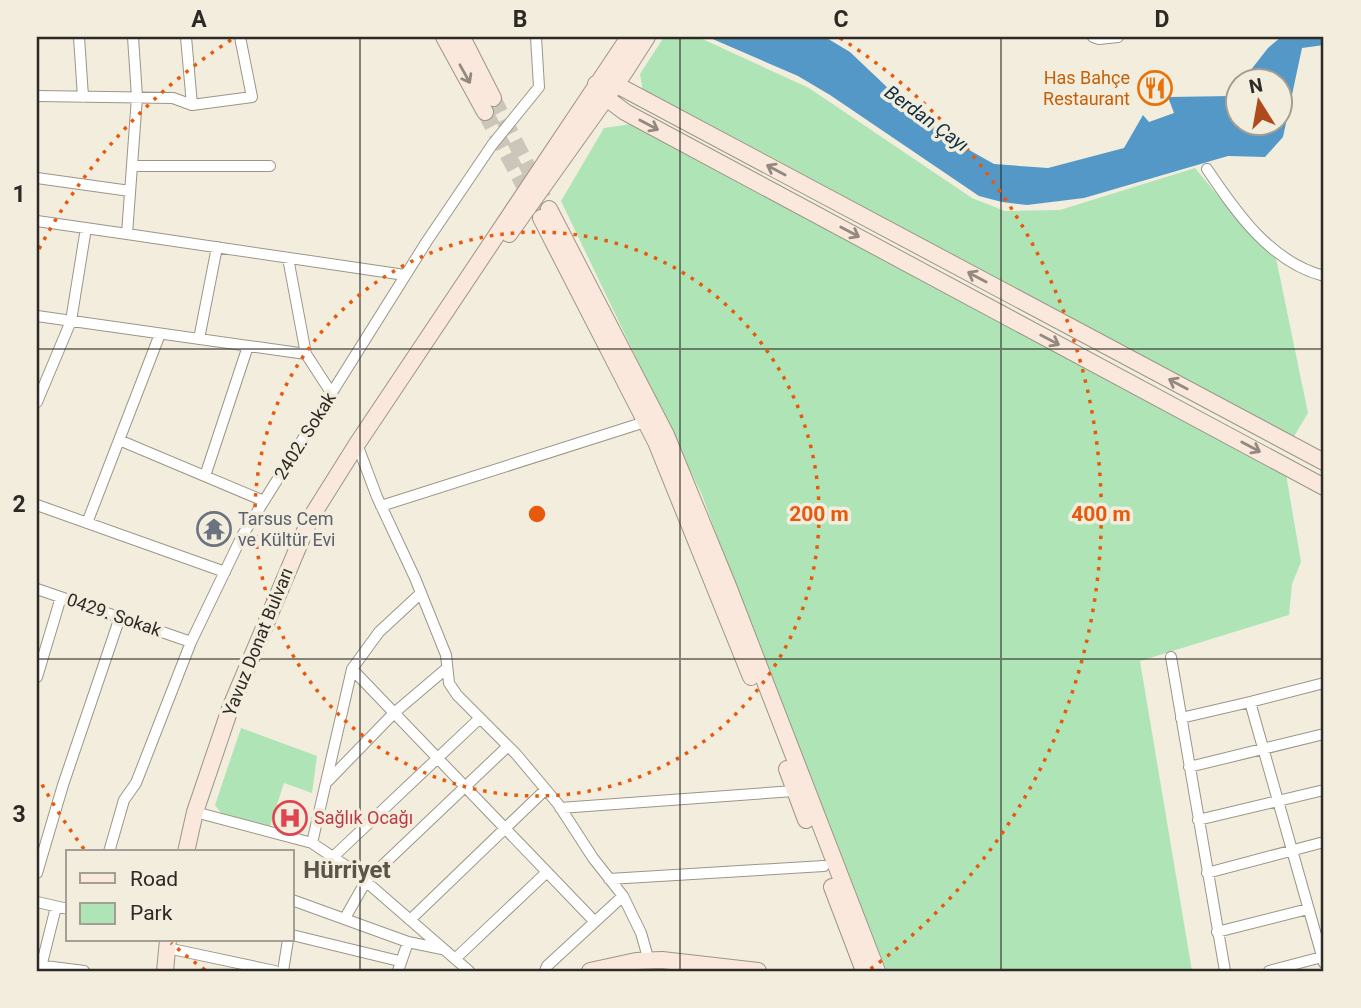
<svg xmlns="http://www.w3.org/2000/svg" width="1361" height="1008" viewBox="0 0 1361 1008" font-family="Roboto,sans-serif">
	<style>
		.green { fill: #afe5b6 }
		.water { fill: #5398c7 }
		.lines { fill: none; stroke-linecap: round; stroke-linejoin: round }
		.secondary-tunnel { stroke: #cbc6b9; stroke-width: 16; stroke-dasharray: 16 8; stroke-linecap: butt }
		.street-casing { stroke: #9b9688; stroke-width: 12 }
		.secondary-casing { stroke: #9b9688; stroke-width: 18 }
		.street { stroke: #fff; stroke-width: 10 }
		.secondary { stroke: #fbe8dc; stroke-width: 16 }
		.oneway { stroke: #948980 }
		.grid { fill: none; stroke: #2d2a25; stroke-width: 2; stroke-opacity: 0.55 }
		.ring { fill: none; stroke: #e8590c; stroke-width: 3.5; stroke-dasharray: 3.5 7 }
		.labels { text-anchor: middle; stroke-width: 7; stroke-linejoin: round; paint-order: stroke }
		.food-label { font-size: 18px; fill: #c56008; stroke: #f3edde; text-anchor: end }
		.street-label { font-size: 18px; fill: #2d2a25; stroke: #f3edde }
		.worship-label { font-size: 18px; fill: #5b616d; stroke: #f3edde; text-anchor: start }
		.health-label { font-size: 18px; fill: #be3a42; stroke: #f3edde; text-anchor: start }
		.water-label { font-size: 19px; font-style: italic; fill: #0e2e42; stroke: #f3edde }
		.district-label { font-size: 24px; font-weight: bold; fill: #5a5549; stroke: #f3edde }
		.centre { fill: #e8590c; stroke: #f3edde; stroke-width: 3.5 }
		.ring-label { font-size: 21px; text-anchor: middle; font-weight: bold; fill: #e8590c; stroke: #f3edde; stroke-width: 7; stroke-linejoin: round; paint-order: stroke }
		.neatline { fill: none; stroke: #2d2a25; stroke-width: 2.5 }
		.grid-label { font-size: 23px; text-anchor: middle; font-weight: bold; fill: #2d2a25 }
	</style>
	<rect width="100%" height="100%" fill="#f3edde"/>
	<path class="green" d="M 664,37 L 698,37 L 809,88 L 972,198 L 1005,211 L 1060,210 L 1195,168 L 1229,209 L 1276,258 L 1308,413 L 1293,438 L 643,92 L 640,74 Z
		M 631,124 L 1286,474 L 1301,562 L 1292,584 L 1289,615 L 1140,661 L 1192,971 L 887,971 L 799,761 L 702,495 L 561,201 L 604,128 Z
		M 241,728 L 317,756 L 312,793 L 284,783 L 270,826 L 222,814 L 215,805 Z"/>
	<path class="water" d="M 708,37 L 825,37 L 850,52 L 910,109 L 955,142 L 994,164 L 1048,168 L 1124,148 L 1143,115 L 1149,122 L 1174,113 L 1168,97 L 1231,96 L 1238,87 L 1238,122 L 1280,122 L 1280,80 L 1243,80 L 1268,48 L 1281,37 L 1324,37 L 1324,45 L 1302,48 L 1283,137 L 1265,157 L 1228,156 L 1084,198 L 1027,205 L 1002,202 L 979,196 L 830,95 L 798,76 Z"/>
	<g class="lines">
		<path class="secondary-tunnel" d="M 493,98 L 549,209
			M 485,112 L 541,218"/>
		<g class="street-casing">
			<path id="street" d="M 79,37 L 83,97
				M 186,37 L 192,105
				M 1093,37 L 1099,39 L 1118,37
				M 37,96 L 173,98 L 192,105 L 252,97 L 240,37
				M 132,166 L 270,166
				M 1207,169 C 1236,212 1270,262 1324,276
				M 37,178 L 130,191
				M 37,221 L 127,234 L 137,97 L 133,37
				M 127,234 L 405,275
				M 288,258 L 306,354 L 332,394
				M 37,316 L 306,354
				M 199,339 L 217,247
				M 37,402 L 71,321 L 86,228
				M 119,440 L 264,501
				M 357,444 L 377,497 L 415,578 L 446,655 L 449,683 L 457,695 L 516,754 L 558,804 L 593,858 L 623,896 L 641,933 L 649,961
				M 205,476 L 248,346
				M 37,505 L 225,572
				M 381,506 L 645,422
				M 87,523 L 160,334
				M 37,589 L 191,642
				M 1171,657 L 1225,971
				M 352,669 L 595,922
				M 37,677 L 61,597
				M 1324,683 L 1250,702 L 1324,963
				M 1181,718 L 1250,702
				M 1189,767 L 1324,734
				M 328,781 L 394,713 L 447,668
				M 560,808 L 794,791
				M 195,812 L 312,843 L 355,872 L 469,971
				M 1198,820 L 1324,790
				M 312,843 L 352,669 L 379,632 L 420,594
				M 109,852 L 124,800 L 136,783 L 191,642 L 242,536 L 427,241 L 492,145 L 539,87 L 536,37
				M 333,857 L 480,718
				M 37,873 L 63,785 L 120,617
				M 1207,873 L 1324,842
				M 609,879 L 824,866
				M 292,900 L 408,942 L 442,949
				M 37,902 L 68,909
				M 345,918 L 366,881 L 508,746
				M 410,920 L 545,790
				M 1217,932 L 1308,909
				M 292,935 L 399,961
				M 167,948 L 275,971
				M 455,959 L 547,872
				M 37,965 L 84,971
				M 40,971 L 56,907
				M 283,971 L 288,940
				M 398,971 L 408,942
				M 545,971 L 547,966 L 623,896
				M 1269,971 L 1322,957"/>
		</g>
		<g class="secondary-casing">
			<path id="secondary" d="M 444,37 L 485,112
				M 462,37 L 493,98
				M 596,84 L 605,97 L 625,112 L 1324,487
				M 596,84 L 615,84 L 1324,462
				M 549,209 L 666,435 L 728,586 L 877,971
				M 541,218 L 656,442 L 751,677
				M 509,234 L 626,70 L 647,37
				M 787,769 L 806,820
				M 186,852 L 195,812 L 231,706 L 310,519 L 357,444 L 629,37
				M 832,887 L 864,971
				M 165,971 L 168,940
				M 590,971 L 636,961 L 662,960 L 758,971"/>
		</g>
		<use href="#street" class="street"/>
		<use href="#secondary" class="secondary"/>
	</g>
	<defs><path id="oneway-shaft" d="M-6 0H5M1.5-3L5.5 0L1.5 3" fill="none" stroke-width="1.6" stroke-linecap="round" stroke-linejoin="round" transform="scale(1.75)"/></defs>
	<g class="oneway">
		<use href="#oneway-shaft" transform="translate(465 74) rotate(61)"/>
		<use href="#oneway-shaft" transform="translate(649 125) rotate(28)"/>
		<use href="#oneway-shaft" transform="translate(776 170) rotate(-152)"/>
		<use href="#oneway-shaft" transform="translate(850 232) rotate(28)"/>
		<use href="#oneway-shaft" transform="translate(977 277) rotate(-152)"/>
		<use href="#oneway-shaft" transform="translate(1050 340) rotate(28)"/>
		<use href="#oneway-shaft" transform="translate(1178 384) rotate(-152)"/>
		<use href="#oneway-shaft" transform="translate(1251 447) rotate(28)"/>
	</g>
	<path class="grid" d="M 360,37 L 360,971M 680,37 L 680,971M 1001,37 L 1001,971M 37,349 L 1324,349M 37,659 L 1324,659"/>
	<g class="ring">
		<circle cx="537" cy="514" r="282"/>
		<path d="M205 970A564 564 0 0 1 171 943M84 849A564 564 0 0 1 39 779M39 249A564 564 0 0 1 234 38M840 38A564 564 0 0 1 869 970"/>
	</g>
	<defs>
		<g id="restaurant-ring" transform="scale(1.75)"><circle r="9.5" fill="#f3edde" stroke="#e8710a" stroke-width="1.5"/><path d="M-5-6h1v4h1v-4h1v4h1v-4h1v5L-1.5 .5V6h-2V.5L-5-1ZM5-6V6H3V1.5H1.5Q1.5-4 5-6Z" fill="#e8710a"/></g>
		<g id="temple-ring" transform="scale(1.75)"><circle r="9.5" fill="#f3edde" stroke="#6b7280" stroke-width="1.5"/><path d="M0-6L5-2H3V0L6.5 2.5H4V6H1.5V3h-3V6H-4V2.5H-6.5L-3 0V-2H-5Z" fill="#6b7280"/></g>
		<g id="hospital-ring" transform="scale(1.75)"><circle r="9.5" fill="#f3edde" stroke="#e0444e" stroke-width="1.5"/><path d="M-5-5h3v3.5h4V-5h3V5h-3V1.5h-4V5h-3Z" fill="#e0444e"/></g>
	</defs>
	<g fill-rule="evenodd">
		<use href="#restaurant-ring" x="1155" y="88"/>
		<use href="#temple-ring" x="214" y="529"/>
		<use href="#hospital-ring" x="290" y="818"/>
	</g>
	<g class="labels">
		<g class="food-label">
			<text x="1130" y="84">Has Bahçe<tspan x="1130" dy="21">Restaurant</tspan></text>
		</g>
		<g class="street-label">
			<text transform="translate(305 436) rotate(-58)" y="6">2402. Sokak</text>
			<text transform="translate(114 615) rotate(19)" y="6">0429. Sokak</text>
			<text transform="translate(258 642) rotate(-68)" y="6">Yavuz Donat Bulvarı</text>
		</g>
		<g class="worship-label">
			<text x="238" y="525">Tarsus Cem<tspan x="238" dy="21">ve Kültür Evi</tspan></text>
		</g>
		<g class="health-label">
			<text x="314" y="824">Sağlık Ocağı</text>
		</g>
		<g class="water-label">
			<text transform="translate(927 118) rotate(36)" y="7">Berdan Çayı</text>
		</g>
		<g class="district-label">
			<text x="347" y="878">Hürriyet</text>
		</g>
	</g>
	<circle cx="537" cy="514" r="10" class="centre"/>
	<g class="ring-label">
		<text x="819" y="521">200 m</text>
		<text x="1101" y="521">400 m</text>
	</g>
	<rect width="1361" height="1008" fill="none" stroke="#f3edde" stroke-width="77"/>
	<rect x="66" y="850" width="228" height="91" fill="#f3edde" stroke="#a49f94" stroke-width="2"/>
	<rect x="80" y="873" width="35" height="10" fill="#fbe8dc" stroke="#a49f94" stroke-width="2"/>
	<text x="130" y="886" font-size="21" fill="#2d2a25">Road</text>
	<rect x="80" y="903" width="35" height="21" fill="#afe5b6" stroke="#a49f94" stroke-width="2"/>
	<text x="130" y="920" font-size="21" fill="#2d2a25">Park</text>
	<g transform="translate(1259 102) rotate(349)"><circle r="33" fill="#f3edde" stroke="#a49f94" stroke-width="2"/>
	<path d="M0-5L12 26L0 18L-12 26Z" fill="#af4a1d"/>
	<text y="-10" font-size="19" font-weight="bold" text-anchor="middle" fill="#2d2a25">N</text>
	</g>
	<rect x="38" y="38" width="1284" height="932" class="neatline"/>
	<g class="grid-label">
		<text x="199" y="27">A</text>
		<text x="520" y="27">B</text>
		<text x="841" y="27">C</text>
		<text x="1162" y="27">D</text>
		<text x="19" y="202">1</text>
		<text x="19" y="512">2</text>
		<text x="19" y="822">3</text>
	</g>
</svg>
